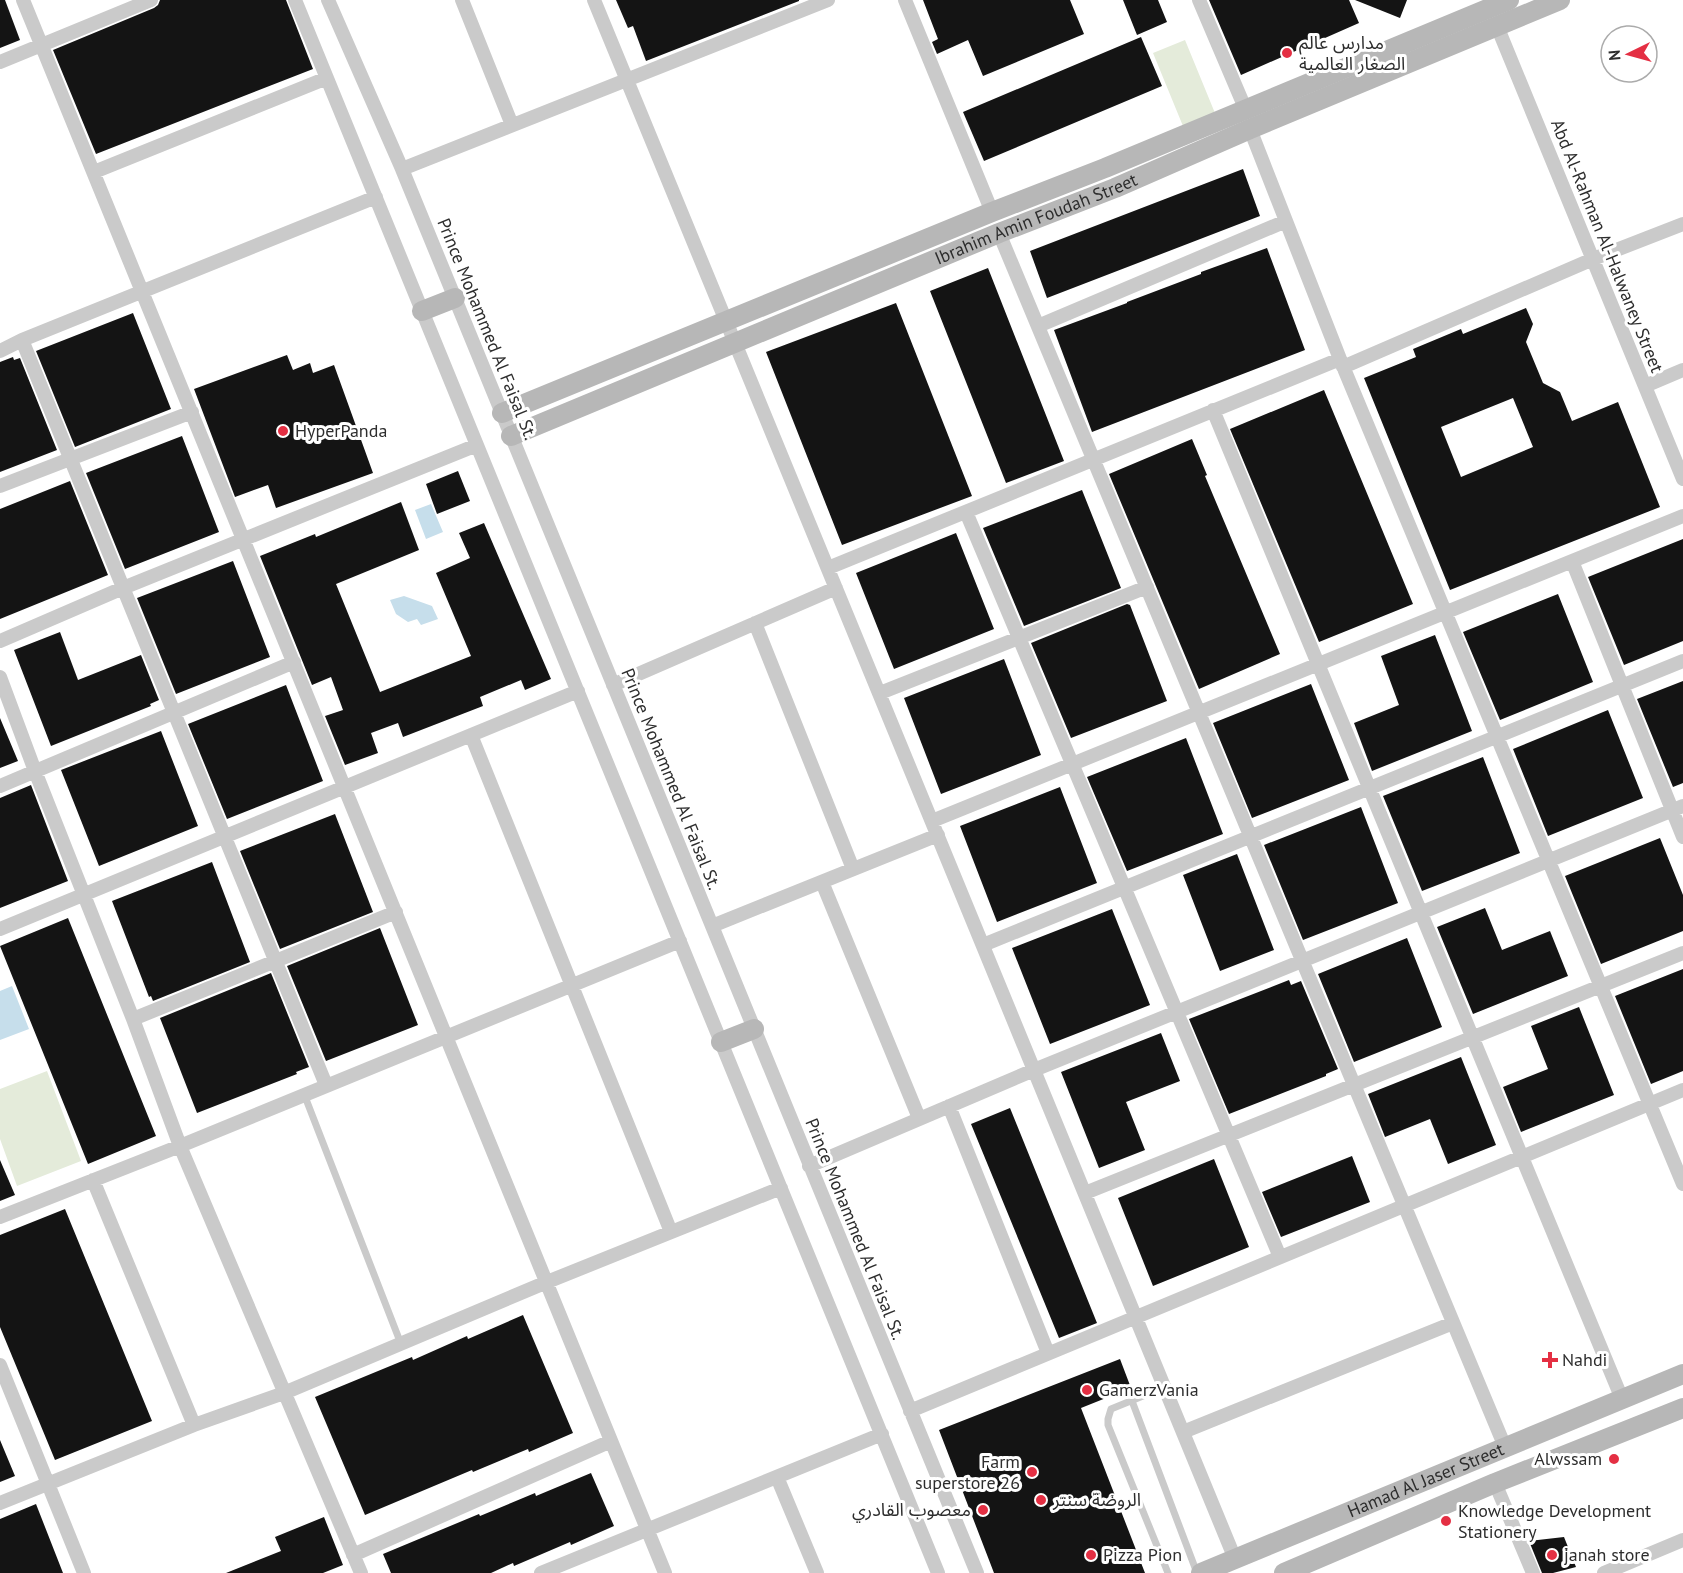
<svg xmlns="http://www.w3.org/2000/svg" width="1683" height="1573" viewBox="0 0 1683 1573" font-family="'PT Sans','Noto Sans Arabic',sans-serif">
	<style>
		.green { fill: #e4ebda }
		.water { fill: #c6deeb }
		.building { fill: #141414; fill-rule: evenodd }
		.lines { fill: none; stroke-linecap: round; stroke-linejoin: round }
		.lane { stroke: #cacaca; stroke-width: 7 }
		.street { stroke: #cacaca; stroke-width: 14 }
		.secondary { stroke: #b7b7b7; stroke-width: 20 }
		.poi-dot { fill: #e42f43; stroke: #fff; stroke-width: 2 }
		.labels { text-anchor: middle; stroke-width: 6; stroke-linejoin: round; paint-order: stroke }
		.poi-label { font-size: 18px; fill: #2d2d2d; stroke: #fff; text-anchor: start }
		.street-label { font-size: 18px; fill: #2d2d2d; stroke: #fff }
	</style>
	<rect width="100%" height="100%" fill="#fff"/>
	<path class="green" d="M 1185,40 L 1217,118 L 1185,131 L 1153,53 Z
		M 47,1071 L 81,1161 L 17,1186 L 0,1139 L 0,1089 Z"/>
	<path class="water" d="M 431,504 L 443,532 L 426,539 L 415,510 Z
		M 404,596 L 432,606 L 438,619 L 421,625 L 417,619 L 408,622 L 396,614 L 390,600 Z
		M 12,986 L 29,1029 L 0,1040 L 0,991 Z"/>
	<path class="building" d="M 0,0 L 5,0 L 20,40 L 0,48 Z
		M 160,0 L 286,0 L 313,69 L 96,154 L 53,50 L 154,8 L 158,5 Z
		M 616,0 L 799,0 L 799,1 L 646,61 L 633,26 L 628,28 Z
		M 923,0 L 1070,0 L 1084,34 L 983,76 L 968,40 L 937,54 L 932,42 L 938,39 Z
		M 1123,0 L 1158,0 L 1167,22 L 1137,35 Z
		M 1209,0 L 1349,0 L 1359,23 L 1241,75 Z
		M 1355,0 L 1407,0 L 1400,18 Z
		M 1141,37 L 1162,86 L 984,161 L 963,112 Z
		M 1243,169 L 1260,216 L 1047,298 L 1030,251 Z
		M 1267,248 L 1305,350 L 1092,432 L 1054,330 L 1127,303 L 1127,302 L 1201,274 L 1201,272 Z
		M 988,268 L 1064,461 L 1006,483 L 930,291 Z
		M 896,303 L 972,496 L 842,545 L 766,352 Z
		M 1526,308 L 1533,324 L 1526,342 L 1543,383 L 1560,392 L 1572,421 L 1618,402 L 1660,507 L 1450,590 L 1364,378 L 1416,357 L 1413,349 L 1461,329 L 1463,334 ZM 1513,398 L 1533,447 L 1461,477 L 1441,427 Z
		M 133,313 L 171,409 L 75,447 L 36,351 Z
		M 287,355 L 293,370 L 310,363 L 313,373 L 334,365 L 373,473 L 276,508 L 268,485 L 235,497 L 194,389 Z
		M 13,357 L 14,360 L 20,358 L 57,450 L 0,472 L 0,362 Z
		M 1324,390 L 1413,604 L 1319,642 L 1230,429 Z
		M 182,436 L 219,532 L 125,569 L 86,473 Z
		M 1192,439 L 1207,475 L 1205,476 L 1280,654 L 1199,689 L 1109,474 Z
		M 458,471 L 470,501 L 437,514 L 426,484 Z
		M 70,481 L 108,575 L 0,619 L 0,509 Z
		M 1082,490 L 1121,588 L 1024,626 L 983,528 Z
		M 401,502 L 419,550 L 336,584 L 380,692 L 471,656 L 436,573 L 470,558 L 459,533 L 484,523 L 551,679 L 525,690 L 521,680 L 480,697 L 483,706 L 403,737 L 398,723 L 371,733 L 378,753 L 345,765 L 325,716 L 343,710 L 331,677 L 312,685 L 260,556 L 315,534 L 316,537 Z
		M 956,533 L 994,629 L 894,669 L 856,573 Z
		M 1683,539 L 1683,641 L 1624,665 L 1588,577 Z
		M 233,561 L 270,657 L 176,694 L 137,598 Z
		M 1558,594 L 1593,682 L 1500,720 L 1463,632 Z
		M 1127,604 L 1130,605 L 1167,701 L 1071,738 L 1031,643 Z
		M 60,632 L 78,680 L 141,655 L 159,700 L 150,704 L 151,706 L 51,746 L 14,650 Z
		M 1435,635 L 1472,731 L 1372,771 L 1354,723 L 1399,705 L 1381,656 Z
		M 1004,659 L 1041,755 L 941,794 L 904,698 Z
		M 1683,681 L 1683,783 L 1673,787 L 1637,699 Z
		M 1311,684 L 1349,780 L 1252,818 L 1213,723 Z
		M 286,685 L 323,781 L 227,819 L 188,724 Z
		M 1608,710 L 1643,798 L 1548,836 L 1513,749 Z
		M 0,718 L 18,761 L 0,768 Z
		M 161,731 L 198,826 L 99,866 L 61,770 Z
		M 1186,738 L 1223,834 L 1127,871 L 1087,777 Z
		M 1483,757 L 1520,853 L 1422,891 L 1383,796 Z
		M 31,785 L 68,881 L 0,908 L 0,798 Z
		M 1060,787 L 1097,883 L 997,922 L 960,826 Z
		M 1361,807 L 1398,903 L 1303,940 L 1264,845 Z
		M 335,814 L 373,912 L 280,949 L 240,851 Z
		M 1660,838 L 1683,895 L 1683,931 L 1601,964 L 1565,876 Z
		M 1237,854 L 1274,950 L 1220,971 L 1183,875 Z
		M 212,862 L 250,962 L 153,1001 L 151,996 L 149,997 L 112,901 Z
		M 1485,908 L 1502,950 L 1550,931 L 1568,976 L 1473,1014 L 1437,927 Z
		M 1112,909 L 1150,1005 L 1050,1044 L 1012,948 Z
		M 68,918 L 156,1136 L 88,1164 L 0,946 Z
		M 380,928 L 418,1025 L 326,1061 L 287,966 Z
		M 1407,938 L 1442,1027 L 1354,1062 L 1318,974 Z
		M 1683,969 L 1683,1071 L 1651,1084 L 1615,996 Z
		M 271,973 L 309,1067 L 296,1072 L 297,1074 L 197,1113 L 160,1018 Z
		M 1289,980 L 1291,985 L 1301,981 L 1338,1069 L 1326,1074 L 1326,1076 L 1229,1114 L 1189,1019 Z
		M 1579,1007 L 1614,1095 L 1521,1132 L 1503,1087 L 1548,1069 L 1531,1026 Z
		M 1161,1033 L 1180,1081 L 1126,1102 L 1145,1150 L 1099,1168 L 1061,1072 Z
		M 1461,1057 L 1496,1145 L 1448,1164 L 1430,1119 L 1385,1137 L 1368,1094 Z
		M 1010,1108 L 1097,1323 L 1059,1338 L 971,1124 Z
		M 1352,1156 L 1370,1202 L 1281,1237 L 1262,1192 Z
		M 1214,1159 L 1249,1247 L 1153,1286 L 1118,1198 Z
		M 0,1160 L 15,1195 L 0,1201 Z
		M 65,1209 L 152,1421 L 55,1460 L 0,1327 L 0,1235 Z
		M 523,1315 L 573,1433 L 529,1452 L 528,1449 L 473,1472 L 472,1470 L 365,1515 L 315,1397 L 412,1357 L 413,1360 L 467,1336 L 468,1339 Z
		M 1120,1359 L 1131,1388 L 1081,1408 L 1145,1573 L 994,1573 L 939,1430 Z
		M 0,1440 L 15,1476 L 0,1482 Z
		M 591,1473 L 614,1526 L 571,1545 L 570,1542 L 514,1566 L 513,1563 L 491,1573 L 391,1573 L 383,1554 L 479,1514 L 480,1516 L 535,1493 L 536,1496 Z
		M 36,1504 L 63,1573 L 0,1573 L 0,1519 Z
		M 324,1517 L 343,1565 L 323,1573 L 226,1573 L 281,1551 L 275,1537 Z
		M 1564,1537 L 1576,1567 L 1553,1573 L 1542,1573 L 1529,1541 Z"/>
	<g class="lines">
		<path class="lane" d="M 304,1094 L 401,1344
			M 1165,1387 L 1111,1409 L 1108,1419 L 1108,1425 L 1168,1573
			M 1132,1401 L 1197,1573"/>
		<path class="street" d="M 23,0 L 665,1573
			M 295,0 L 938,1573
			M 328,0 L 402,169 L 977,1573
			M 462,0 L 512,125
			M 594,0 L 1235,1559
			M 905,0 L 992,212
			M 1199,0 L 1245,108
			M 1497,26 L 1683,479
			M 0,62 L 151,0
			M 1250,129 L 1340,359 L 1683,1184
			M 402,169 L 828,0
			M 94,172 L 327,78
			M 999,233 L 1505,1447
			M 1038,326 L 1286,221
			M 22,340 L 326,1085
			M 0,351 L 22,340 L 376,197
			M 1343,367 L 1593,259 L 1683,224
			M 1645,386 L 1683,370
			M 1213,410 L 1622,1399
			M 0,486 L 192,412
			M 966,512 L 1280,1257
			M 1572,561 L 1683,837
			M 828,568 L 1340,359
			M 755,623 L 853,869
			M 0,641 L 123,588 L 477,445
			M 0,677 L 35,771 L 133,1019 L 180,1146 L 361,1573
			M 613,685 L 836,588
			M 880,693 L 1147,587
			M 471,735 L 671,1232
			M 0,786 L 294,662
			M 932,821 L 1683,516
			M 822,882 L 919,1118
			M 712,926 L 938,835
			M 0,929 L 578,691
			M 983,945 L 1683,661
			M 133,1019 L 396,912
			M 949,1106 L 1048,1353
			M 809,1166 L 1034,1070 L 1683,806
			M 93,1180 L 194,1425
			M 1085,1193 L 1683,953
			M 0,1217 L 180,1146 L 680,941
			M 0,1365 L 84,1573
			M 910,1411 L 1683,1090
			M 1183,1432 L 1453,1323
			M 777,1477 L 817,1573
			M 1495,1483 L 1533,1573
			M 0,1503 L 194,1425 L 284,1393 L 547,1282 L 781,1188
			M 353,1555 L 611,1441
			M 541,1573 L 882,1434
			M 1604,1573 L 1683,1540"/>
		<g class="secondary">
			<path d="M 422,311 L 455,298"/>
			<path d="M 502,413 L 992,212 L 1105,168 L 1509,0"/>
			<path id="s1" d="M 511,436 L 999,233 L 1115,188 L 1250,129 L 1560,0"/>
			<path d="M 721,1042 L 754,1029"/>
			<path id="s2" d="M 1201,1573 L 1683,1374"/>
			<path d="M 1284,1573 L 1495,1483 L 1683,1408"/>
		</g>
	</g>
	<g class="poi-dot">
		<circle cx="1287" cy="53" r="6"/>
		<circle cx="283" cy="431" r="6"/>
		<path d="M1547 1351h6v6h6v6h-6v6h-6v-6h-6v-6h6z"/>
		<circle cx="1087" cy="1390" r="6"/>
		<circle cx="1614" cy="1459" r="6"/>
		<circle cx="1032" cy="1472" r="6"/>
		<circle cx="1041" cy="1500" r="6"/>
		<circle cx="983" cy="1510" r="6"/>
		<circle cx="1446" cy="1521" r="6"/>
		<circle cx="1091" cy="1555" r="6"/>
		<circle cx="1552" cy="1555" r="6"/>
	</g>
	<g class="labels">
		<g class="poi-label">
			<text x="1299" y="49">مدارس عالم<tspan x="1299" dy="21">الصغار العالمية</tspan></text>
			<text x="295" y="437">HyperPanda</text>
			<text x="1562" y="1366">Nahdi</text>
			<text x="1099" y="1396">GamerzVania</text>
			<text x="1602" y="1465" text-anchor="end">Alwssam</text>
			<text x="1020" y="1468" text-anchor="end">Farm<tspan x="1020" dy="21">superstore 26</tspan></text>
			<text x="1053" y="1506">الروضة سنتر</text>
			<text x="971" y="1516" text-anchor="end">معصوب القادري</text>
			<text x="1458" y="1517">Knowledge Development<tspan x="1458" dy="21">Stationery</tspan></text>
			<text x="1103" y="1561">Pizza Pion</text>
			<text x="1564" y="1561">janah store</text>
		</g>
		<g class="street-label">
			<text dy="6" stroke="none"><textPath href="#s1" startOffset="568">Ibrahim Amin Foudah Street</textPath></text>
			<text transform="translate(1607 246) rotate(68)" y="6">Abd Al-Rahman Al-Halwaney Street</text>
			<text transform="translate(487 329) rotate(68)" y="6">Prince Mohammed Al Faisal St.</text>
			<text transform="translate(671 779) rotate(68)" y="6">Prince Mohammed Al Faisal St.</text>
			<text transform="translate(855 1229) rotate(68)" y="6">Prince Mohammed Al Faisal St.</text>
			<text dy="6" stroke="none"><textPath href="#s2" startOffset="243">Hamad Al Jaser Street</textPath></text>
		</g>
	</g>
	<g transform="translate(1629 54) rotate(265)"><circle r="28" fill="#ffffff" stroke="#ababab" stroke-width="1.5"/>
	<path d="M0-4.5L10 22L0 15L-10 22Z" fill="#e42f43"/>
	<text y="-9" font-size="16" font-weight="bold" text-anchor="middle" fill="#2d2d2d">N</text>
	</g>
</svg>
